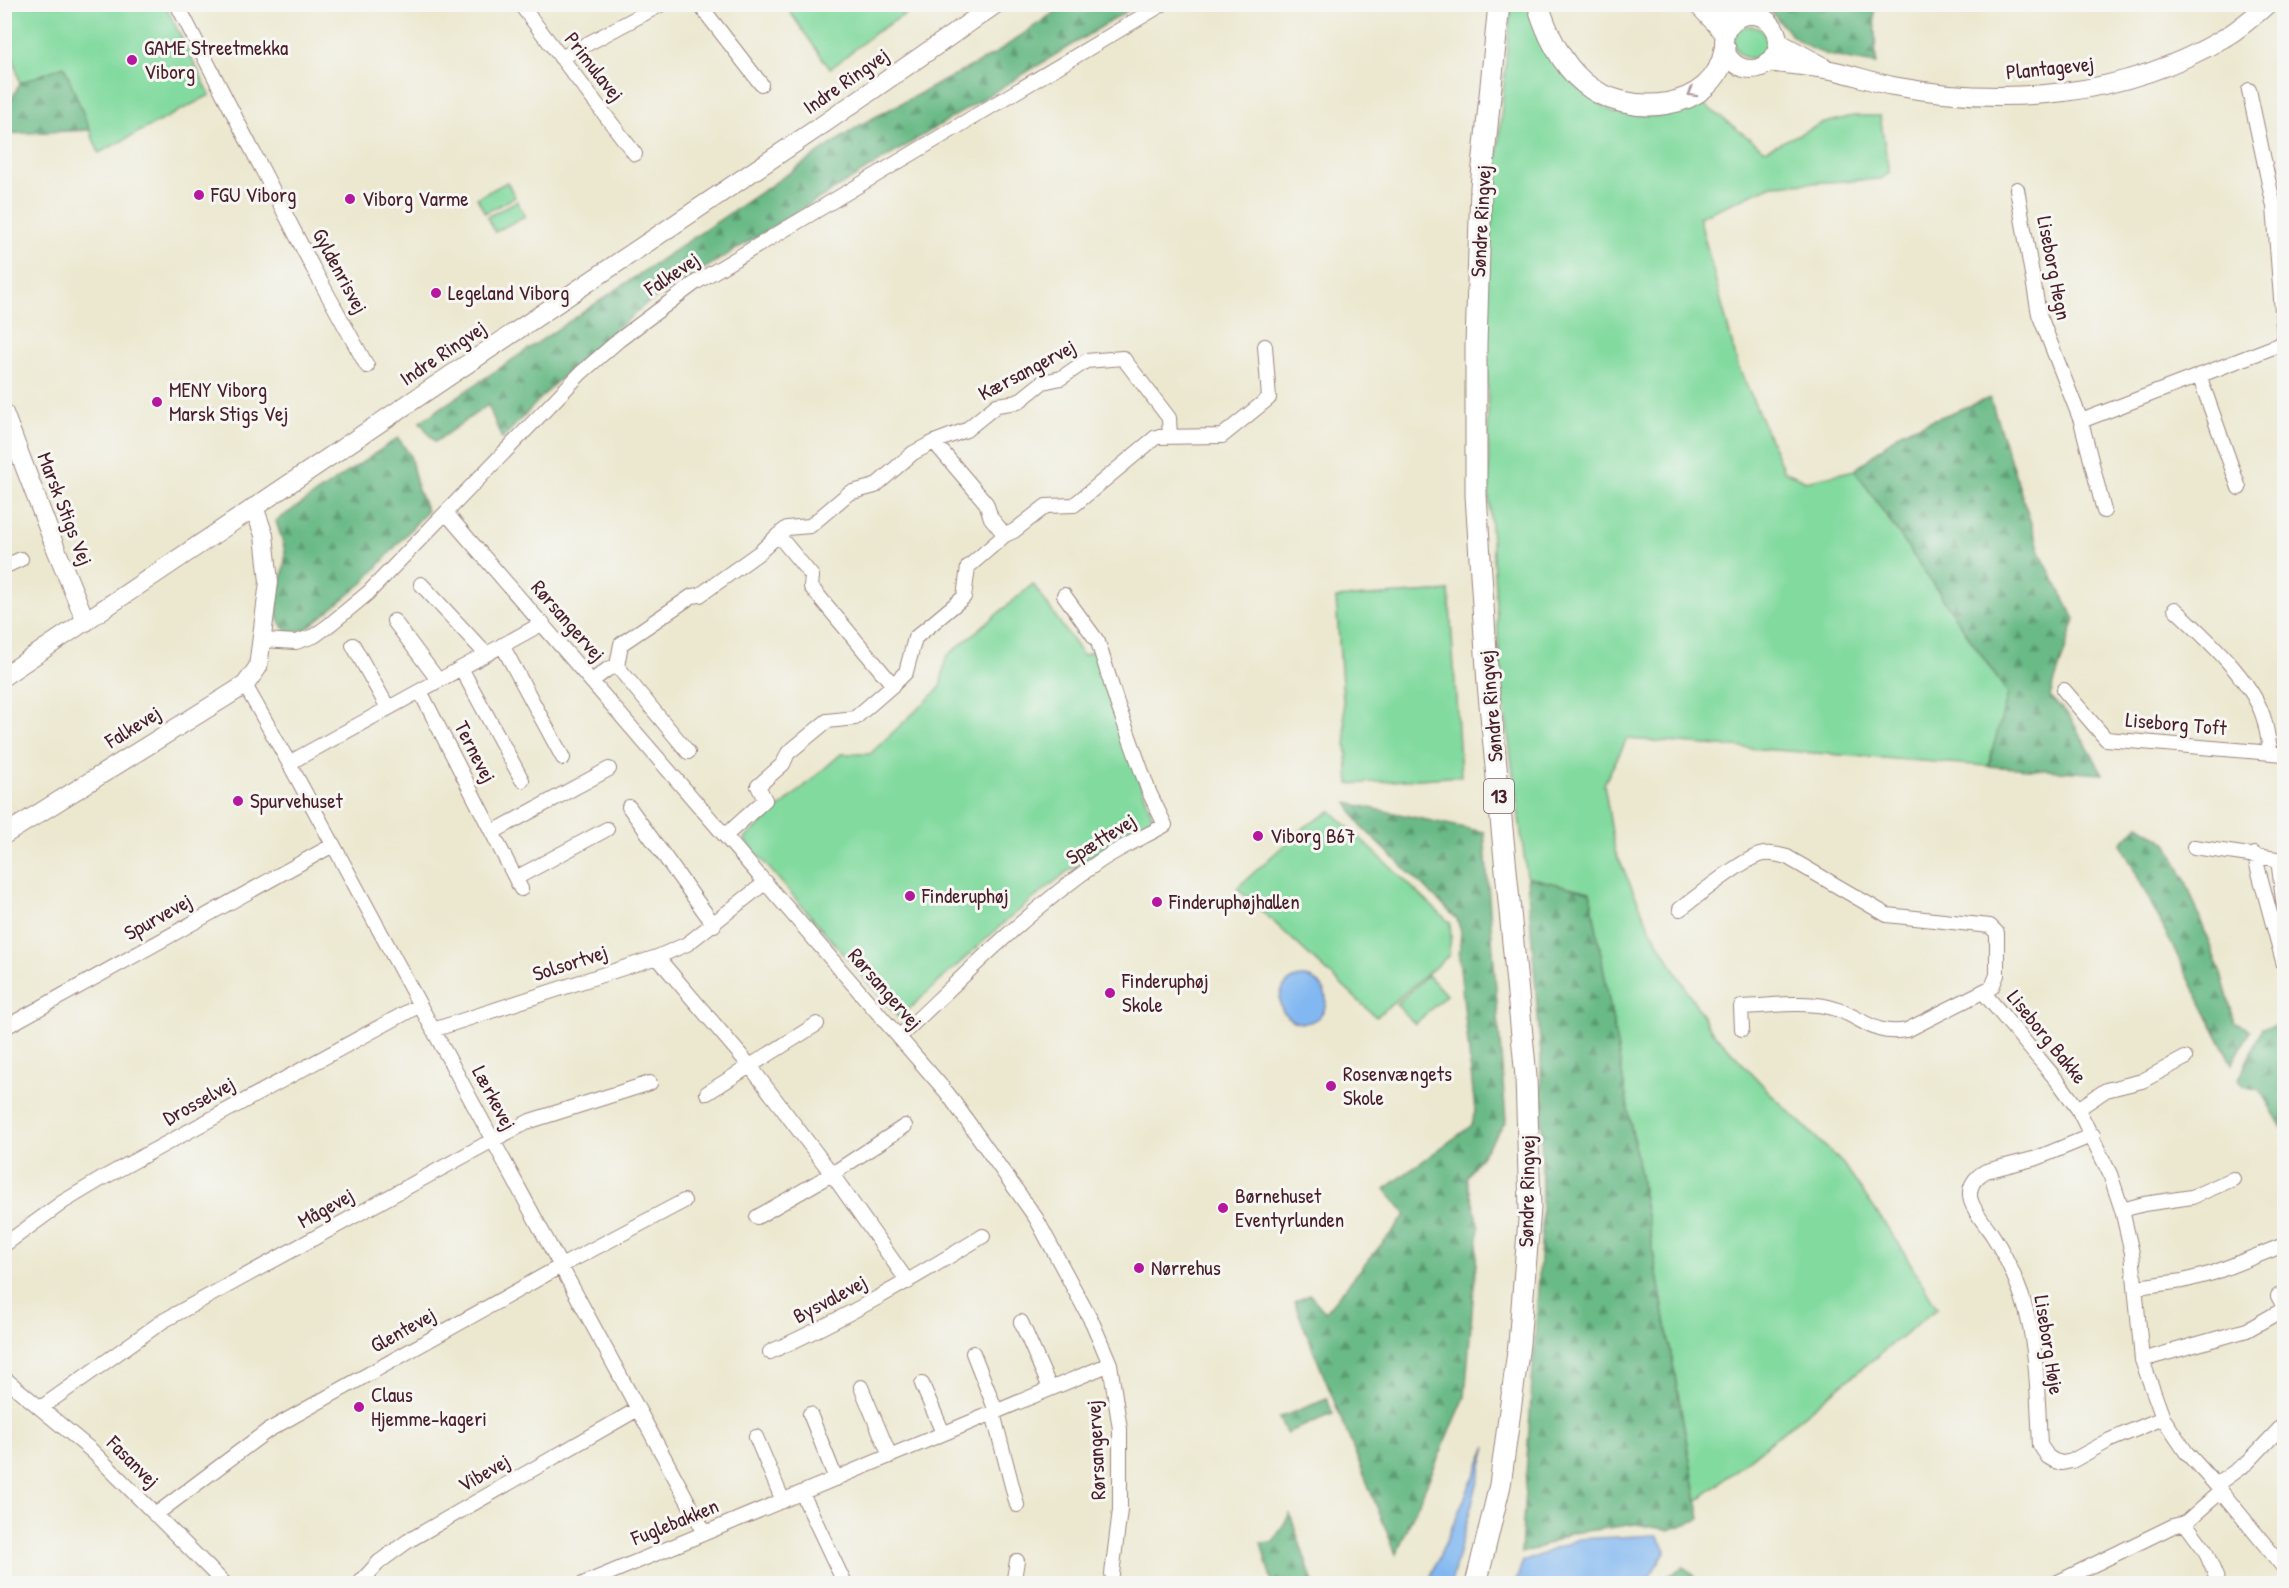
<svg xmlns="http://www.w3.org/2000/svg" width="2289" height="1588" viewBox="0 0 2289 1588" font-family="'Patrick Hand',sans-serif">
	<style>
		.green { fill: #82da9f; stroke: #667c65; stroke-width: 1.5 }
		.forest { fill: url(#forest-firs); stroke: #5a6c58; stroke-width: 1.5 }
		.water { fill: #82b8f1; stroke: #666c8e; stroke-width: 1.5 }
		.lines { fill: none; stroke-linecap: round; stroke-linejoin: round }
		.street-casing { stroke: #9b847e; stroke-width: 16 }
		.secondary-casing { stroke: #9b847e; stroke-width: 20 }
		.primary-casing { stroke: #9b847e; stroke-width: 23 }
		.street { stroke: #fff; stroke-width: 14 }
		.secondary { stroke: #fff; stroke-width: 18 }
		.primary { stroke: #fff; stroke-width: 21 }
		.oneway { stroke: #ae9aa0 }
		.poi-dot { fill: #b5179e; stroke: #f6f6f2; stroke-width: 2 }
		.labels { text-anchor: middle; stroke-width: 6; stroke-linejoin: round; paint-order: stroke }
		.shield { fill: #f6f6f2; stroke: #7e6067; stroke-width: 1.5 }
		.shield-label { font-size: 20px; font-weight: bold; fill: #4a1f2b }
		.poi-label { font-size: 21px; fill: #4a1f2b; stroke: #f6f6f2; text-anchor: start }
		.street-label { font-size: 21px; fill: #4a1f2b; stroke: #f6f6f2 }
	</style>
	<defs>
		<pattern id="forest-firs" width="22" height="20" patternUnits="userSpaceOnUse" patternTransform="scale(1.5)"><rect width="22" height="20" fill="#69ba86"/><path d="M5 1l3.5 6h-7zM16 11l3.5 6h-7z" fill="#58976e"/></pattern>
	</defs>
	<rect width="100%" height="100%" fill="#f6f6f2"/>
	<filter id="ink" filterUnits="userSpaceOnUse"><feTurbulence type="fractalNoise" baseFrequency=".0167" numOctaves="2"/><feDisplacementMap in="SourceGraphic" scale="12" xChannelSelector="R" yChannelSelector="G"/><feConvolveMatrix kernelMatrix="1 2 1 2 8 2 1 2 1" color-interpolation-filters="sRGB"/></filter>
	<filter id="wash" filterUnits="userSpaceOnUse"><feTurbulence type="fractalNoise" baseFrequency=".008" numOctaves="4" result="noise"/><feDisplacementMap in="SourceGraphic" scale="24" xChannelSelector="R" yChannelSelector="G"/><feGaussianBlur stdDeviation="1.35" result="paint"/><feColorMatrix in="noise" values="0 0 0 0 0 0 0 0 0 0 0 0 0 0 0 0 0 1.4 0 .05"/><feComposite in="paint" operator="in"/></filter>
	<g filter="url(#wash)">
		<rect width="100%" height="100%" fill="#ece8d0"/>
		<path class="green" d="M 4,5 L 165,5 L 210,95 L 99,153 L 64,67 L 20,83 L 5,28 Z
			M 785,5 L 920,5 L 876,32 L 830,69 Z
			M 1511,5 L 1531,5 L 1577,87 L 1614,113 L 1659,116 L 1698,100 L 1765,150 L 1821,124 L 1853,116 L 1880,116 L 1889,173 L 1881,179 L 1773,185 L 1699,217 L 1738,366 L 1784,471 L 1806,481 L 1855,470 L 2009,695 L 1988,766 L 1627,739 L 1604,784 L 1615,851 L 1651,930 L 1711,1030 L 1773,1096 L 1843,1164 L 1899,1244 L 1937,1308 L 1697,1501 L 1590,892 L 1527,877 L 1501,682 L 1489,494 L 1486,285 Z
			M1734 42a16 16 0 1 1 32 0a16 16 0 1 1-32 0Z
			M 507,182 L 515,197 L 485,213 L 477,198 Z
			M 517,201 L 525,216 L 495,232 L 487,217 Z
			M 1033,584 L 1083,656 L 1094,650 L 1153,818 L 1068,871 L 1007,920 L 899,1018 L 744,839 L 841,754 L 870,754 L 940,688 L 946,657 Z
			M 1449,591 L 1461,776 L 1349,784 L 1336,598 Z
			M 1331,811 L 1450,923 L 1451,937 L 1448,956 L 1376,1017 L 1237,888 L 1303,828 Z
			M 1428,975 L 1446,995 L 1415,1024 L 1396,1004 Z"/>
		<path class="forest" d="M 1065,5 L 1137,5 L 646,304 L 553,385 L 502,439 L 488,405 L 435,442 L 420,422 L 862,124 L 993,55 Z
			M 1756,5 L 1874,5 L 1876,64 C 1848,59 1818,57 1795,38 C 1781,27 1775,9 1756,5 Z
			M 64,66 L 90,130 L 5,134 L 5,112 L 20,83 Z
			M 1990,398 L 2042,557 L 2075,619 L 2050,696 L 2069,716 L 2103,774 L 1988,766 L 2008,694 L 1855,470 L 1901,432 Z
			M 398,438 L 410,455 L 418,490 L 427,511 L 363,583 L 306,629 L 290,633 C 262,614 287,581 285,553 C 284,543 279,531 276,521 Z
			M 1347,803 L 1484,832 L 1506,1121 L 1466,1177 L 1479,1225 L 1465,1397 L 1396,1554 L 1294,1302 L 1310,1295 L 1325,1312 L 1406,1215 L 1385,1189 L 1472,1125 L 1475,1111 L 1459,958 L 1461,932 L 1457,919 L 1361,826 Z
			M 2139,825 L 2167,843 L 2187,884 L 2222,977 L 2235,1023 L 2251,1030 L 2232,1064 L 2121,844 Z
			M 1527,877 L 1590,892 L 1700,1519 L 1669,1530 L 1636,1524 L 1572,1533 L 1539,1548 L 1521,1553 L 1542,1228 L 1541,1055 Z
			M 2275,1026 L 2284,1043 L 2284,1131 L 2260,1090 L 2243,1086 L 2239,1079 L 2262,1028 Z
			M 1327,1399 L 1333,1414 L 1286,1433 L 1279,1418 Z
			M 1290,1514 L 1313,1583 L 1272,1583 L 1261,1543 L 1273,1542 Z
			M 1683,1567 L 1692,1573 L 1697,1583 L 1657,1583 Z"/>
		<path class="water" d="M1280 1000a23 23 0 1 1 46 0a23 23 0 1 1-46 0Z
			M 1487,1446 L 1451,1583 L 1428,1583 Z
			M 1657,1535 L 1666,1550 L 1647,1581 L 1641,1583 L 1515,1583 L 1523,1562 L 1578,1539 Z"/>
	</g>
	<g filter="url(#ink)">
		<g class="lines">
			<g class="street-casing">
				<path id="street" d="M 177,4 L 313,268 L 367,366
					M 520,4 L 635,154
					M 699,4 L 761,84
					M 561,58 L 662,4
					M 2249,90 L 2274,207 L 2284,338
					M 2017,189 L 2039,314 L 2081,421 L 2104,511
					M 2199,375 L 2239,488
					M 2081,421 L 2284,343
					M 934,442 L 986,503 L 991,518 L 1005,535
					M 446,513 L 948,1094 L 1036,1218 L 1093,1324 L 1110,1364 L 1120,1429 L 1120,1510 L 1112,1574
					M 778,535 L 812,576 L 811,587 L 893,685
					M 4,567 L 21,559
					M 421,584 L 486,654
					M 2175,609 C 2203,635 2251,679 2263,716 C 2267,728 2268,741 2271,753
					M 394,621 L 438,680
					M 263,640 L 296,642 L 314,636 L 328,626 L 368,593 L 581,373 L 619,340 L 695,283 L 1163,4
					M 353,645 L 388,708
					M 502,645 L 563,758
					M 461,668 L 522,780
					M 592,681 L 608,669 L 617,666
					M 245,685 L 289,763 L 705,1533
					M 2064,690 L 2106,739 L 2284,754
					M 420,691 L 521,889
					M 688,752 L 617,666 L 621,644 L 692,596 L 700,595 L 760,552 L 778,535 L 787,528 L 810,526 L 849,493 L 875,486 L 913,453 L 934,442 L 966,430 L 997,405 L 1018,402 L 1043,382 L 1061,378 L 1086,361 L 1123,358 L 1169,418 L 1170,437
					M 289,763 L 543,623
					M 629,807 L 714,925
					M 493,832 L 609,769
					M 726,835 L 765,800 L 758,786 L 783,764 L 788,753 L 827,721 L 855,718 L 893,685 L 906,672 L 915,638 L 964,597 L 968,567 L 1005,535 L 1014,531 L 1046,506 L 1074,505 L 1156,437 L 1222,436 L 1269,398 L 1265,346
					M 2194,847 L 2284,860
					M 2254,854 L 2284,965
					M 2278,859 L 2284,908
					M 516,878 L 607,829
					M 1680,909 C 1697,897 1747,855 1764,854 C 1772,853 1780,855 1787,857 L 1887,915 L 1990,926 L 1997,933 L 1997,975 L 1992,987 L 1907,1030 C 1871,1037 1860,1014 1829,1007 C 1802,1001 1769,1006 1741,1007 L 1742,1029
					M 657,957 L 750,1066 L 832,1174 L 908,1282
					M 1984,993 L 2060,1084 L 2078,1109 L 2110,1174 L 2122,1210 L 2132,1253 L 2142,1360 L 2163,1418 L 2186,1452 L 2216,1485 L 2284,1568
					M 4,1028 L 333,845
					M 433,1030 L 657,957 L 687,944 L 766,882
					M 899,1037 C 964,976 1027,911 1100,861 C 1121,847 1144,837 1165,825 L 1149,792 L 1117,703 L 1098,642 L 1064,595
					M 707,1093 L 817,1024
					M 2078,1109 L 2106,1090 L 2142,1081 L 2185,1058
					M 2093,1135 L 2037,1158 L 1986,1171 C 1975,1177 1967,1187 1971,1201 C 1975,1213 1986,1225 1993,1236 C 2002,1250 2010,1266 2016,1281 C 2038,1332 2037,1390 2040,1445 L 2048,1457 L 2055,1461 L 2062,1463 L 2072,1461 L 2110,1440 L 2163,1418
					M 2122,1210 L 2144,1204 L 2192,1197 L 2233,1179
					M 757,1217 L 832,1174 L 905,1126
					M 4,1245 L 63,1202 L 103,1178 L 420,1005
					M 2136,1287 L 2183,1281 L 2213,1273 L 2284,1245
					M 2278,1296 L 2284,1307
					M 1021,1322 L 1050,1388
					M 770,1352 C 844,1319 914,1278 983,1236
					M 973,1353 L 996,1411
					M 2142,1360 L 2247,1330 L 2284,1309
					M 4,1378 L 91,1450 L 225,1584
					M 922,1384 L 943,1433
					M 861,1387 L 890,1456
					M 42,1407 L 163,1321 L 493,1140 L 530,1121 L 650,1083
					M 993,1413 L 1017,1505
					M 810,1414 L 836,1479
					M 756,1437 L 783,1501
					M 2216,1485 L 2248,1462 L 2284,1424
					M 802,1493 L 845,1584
					M 155,1515 L 267,1431 L 561,1266 L 684,1201
					M 2185,1523 L 2205,1550 L 2219,1584
					M 359,1584 L 379,1562 L 408,1541 L 638,1409
					M 583,1584 L 1110,1364
					M 1013,1584 L 1017,1561
					M 2054,1584 L 2173,1526 L 2185,1523 L 2221,1491"/>
			</g>
			<g class="secondary-casing">
				<path id="secondary" d="M 1697,4 L 1725,34
					M 1715,4 L 1739,17
					M1724 42a27 27 0 1 1 54 0a27 27 0 1 1-54 0Z
					M 1778,42 L 1821,65
					M 1768,62 C 1789,65 1810,66 1831,70 C 1852,74 1872,82 1893,86 C 2006,107 2125,97 2224,38 C 2240,29 2254,16 2268,4
					M 4,413 L 54,544 L 86,622
					M 4,676 L 828,121 L 996,4
					M 4,835 L 245,685 L 258,667 L 269,582 L 264,535 L 254,507"/>
			</g>
			<g class="primary-casing">
				<path id="primary" d="M 1538,4 C 1546,32 1561,64 1584,83 C 1626,119 1716,113 1725,49
					M 1476,1584 L 1500,1485 L 1519,1344 L 1530,1208 L 1526,1077 L 1488,684 L 1476,495 L 1476,345 L 1481,187 L 1499,4"/>
			</g>
			<use href="#street" class="street"/>
			<use href="#secondary" class="secondary"/>
			<use href="#primary" class="primary"/>
		</g>
		<defs><path id="oneway-chevron" d="M-2-3.5L2.5 0L-2 3.5" fill="none" stroke-width="1.6" stroke-linecap="round" stroke-linejoin="round" transform="scale(1.5)"/></defs>
		<use class="oneway" href="#oneway-chevron" transform="translate(1692 93) rotate(151)"/>
	</g>
	<g class="poi-dot">
		<circle cx="132" cy="60" r="6"/>
		<circle cx="199" cy="195" r="6"/>
		<circle cx="350" cy="199" r="6"/>
		<circle cx="436" cy="293" r="6"/>
		<circle cx="157" cy="402" r="6"/>
		<circle cx="238" cy="801" r="6"/>
		<circle cx="1258" cy="836" r="6"/>
		<circle cx="910" cy="896" r="6"/>
		<circle cx="1157" cy="902" r="6"/>
		<circle cx="1110" cy="993" r="6"/>
		<circle cx="1331" cy="1086" r="6"/>
		<circle cx="1223" cy="1208" r="6"/>
		<circle cx="1139" cy="1268" r="6"/>
		<circle cx="359" cy="1407" r="6"/>
	</g>
	<g class="labels">
		<rect class="shield" x="1484" y="779" width="30" height="34" rx="4.5"/>
		<g class="shield-label">
			<text x="1499" y="803">13</text>
		</g>
		<g class="poi-label">
			<text x="144" y="55">GAME Streetmekka<tspan x="144" dy="24">Viborg</tspan></text>
			<text x="211" y="202">FGU Viborg</text>
			<text x="362" y="206">Viborg Varme</text>
			<text x="448" y="300">Legeland Viborg</text>
			<text x="169" y="397">MENY Viborg<tspan x="169" dy="24">Marsk Stigs Vej</tspan></text>
			<text x="250" y="808">Spurvehuset</text>
			<text x="1270" y="843">Viborg B67</text>
			<text x="922" y="903">Finderuphøj</text>
			<text x="1169" y="909">Finderuphøjhallen</text>
			<text x="1122" y="988">Finderuphøj<tspan x="1122" dy="24">Skole</tspan></text>
			<text x="1343" y="1081">Rosenvængets<tspan x="1343" dy="24">Skole</tspan></text>
			<text x="1235" y="1203">Børnehuset<tspan x="1235" dy="24">Eventyrlunden</tspan></text>
			<text x="1151" y="1275">Nørrehus</text>
			<text x="371" y="1402">Claus<tspan x="371" dy="24">Hjemme-kageri</tspan></text>
		</g>
		<g class="street-label">
			<text transform="translate(594 67) rotate(52)" y="7">Primulavej</text>
			<text transform="translate(2050 68) rotate(-6)" y="7">Plantagevej</text>
			<text transform="translate(846 81) rotate(-35)" y="7">Indre Ringvej</text>
			<text transform="translate(1481 221) rotate(-87)" y="7">Søndre Ringvej</text>
			<text transform="translate(2054 268) rotate(79)" y="7">Liseborg Hegn</text>
			<text transform="translate(340 271) rotate(62)" y="7">Gyldenrisvej</text>
			<text transform="translate(672 274) rotate(-34)" y="7">Falkevej</text>
			<text transform="translate(443 353) rotate(-34)" y="7">Indre Ringvej</text>
			<text transform="translate(1027 370) rotate(-28)" y="7">Kærsangervej</text>
			<text transform="translate(65 509) rotate(69)" y="7">Marsk Stigs Vej</text>
			<text transform="translate(568 621) rotate(49)" y="7">Rørsangervej</text>
			<text transform="translate(1491 706) rotate(-95)" y="7">Søndre Ringvej</text>
			<text transform="translate(2176 724) rotate(5)" y="7">Liseborg Toft</text>
			<text transform="translate(133 727) rotate(-32)" y="7">Falkevej</text>
			<text transform="translate(475 752) rotate(63)" y="7">Ternevej</text>
			<text transform="translate(1101 839) rotate(-32)" y="7">Spættevej</text>
			<text transform="translate(158 917) rotate(-29)" y="7">Spurvevej</text>
			<text transform="translate(570 963) rotate(-18)" y="7">Solsortvej</text>
			<text transform="translate(885 989) rotate(49)" y="7">Rørsangervej</text>
			<text transform="translate(2047 1037) rotate(51)" y="7">Liseborg Bakke</text>
			<text transform="translate(494 1098) rotate(62)" y="7">Lærkevej</text>
			<text transform="translate(199 1101) rotate(-29)" y="7">Drosselvej</text>
			<text transform="translate(1527 1191) rotate(-89)" y="7">Søndre Ringvej</text>
			<text transform="translate(326 1208) rotate(-29)" y="7">Mågevej</text>
			<text transform="translate(830 1299) rotate(-28)" y="7">Bysvalevej</text>
			<text transform="translate(403 1330) rotate(-29)" y="7">Glentevej</text>
			<text transform="translate(2049 1345) rotate(81)" y="7">Liseborg Høje</text>
			<text transform="translate(1096 1450) rotate(-93)" y="7">Rørsangervej</text>
			<text transform="translate(133 1462) rotate(45)" y="7">Fasanvej</text>
			<text transform="translate(484 1473) rotate(-30)" y="7">Vibevej</text>
			<text transform="translate(675 1522) rotate(-22)" y="7">Fuglebakken</text>
		</g>
	</g>
	<rect width="2289" height="1588" fill="none" stroke="#f6f6f2" stroke-width="24"/>
</svg>
